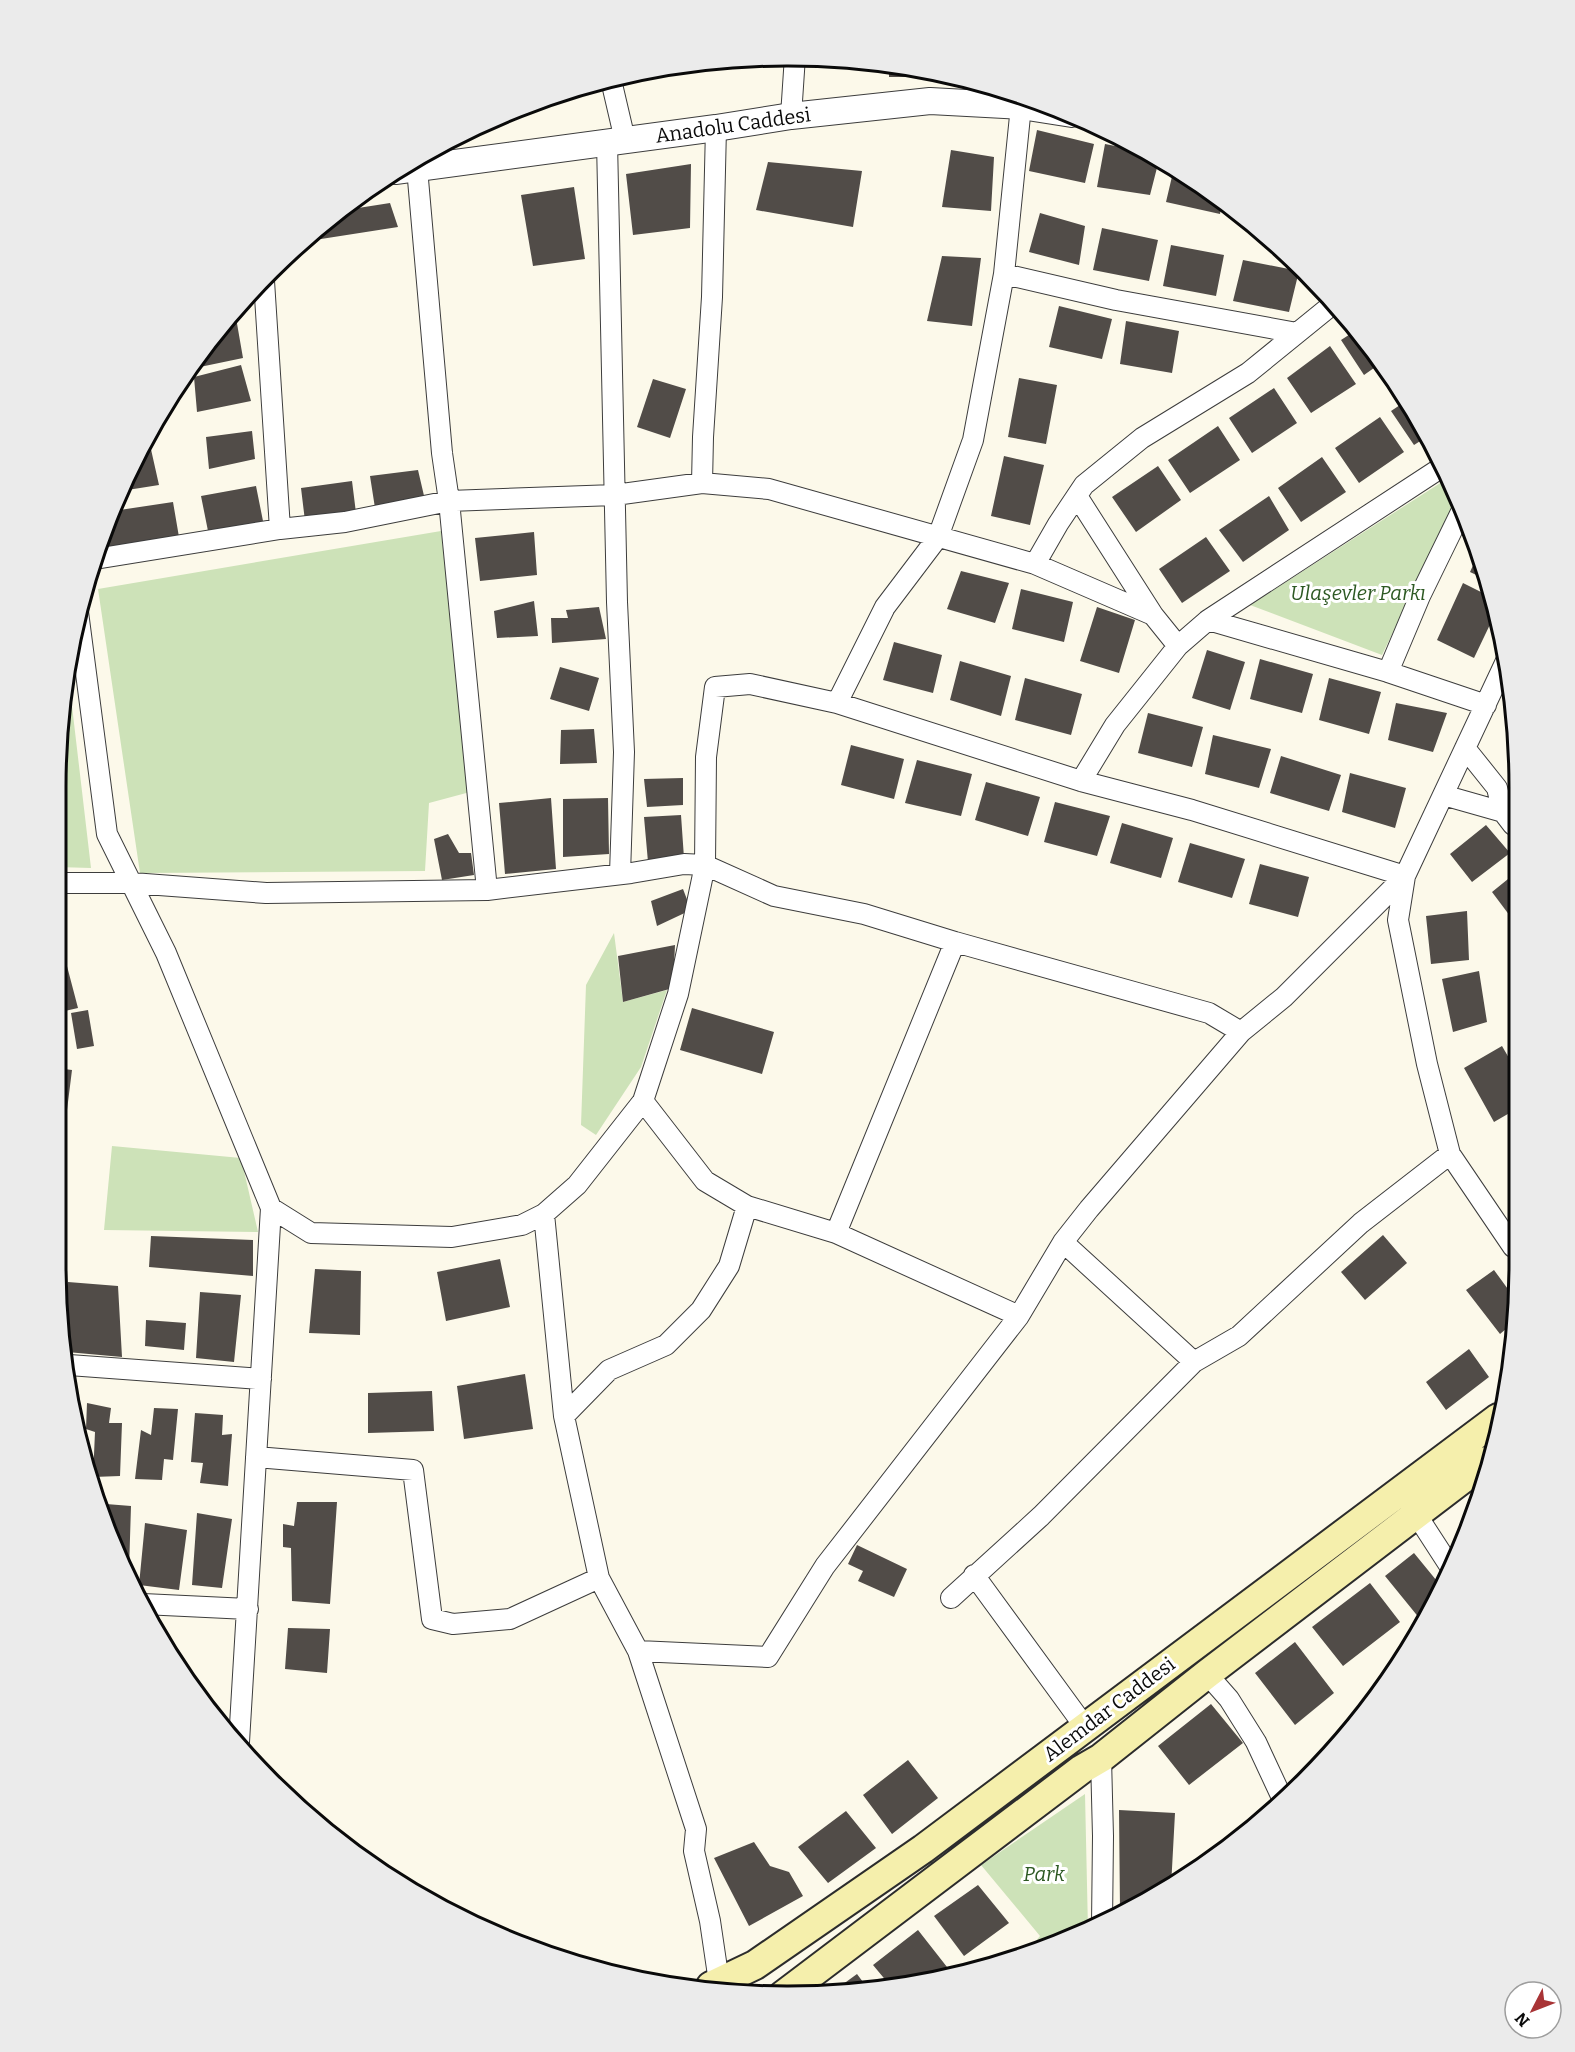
<svg xmlns="http://www.w3.org/2000/svg" width="1575" height="2052" viewBox="0 0 1575 2052" font-family="Bitter,serif">
	<style>
		.green { fill: #cde2b8 }
		.building { fill: #514c48 }
		.lines { fill: none; stroke-linecap: round; stroke-linejoin: round }
		.minor-casing { stroke: #3d3d3d; stroke-width: 22 }
		.tertiary-casing { stroke: #3d3d3d; stroke-width: 28 }
		.secondary-casing { stroke: #2c2c2c; stroke-width: 32 }
		.minor { stroke: #fff; stroke-width: 20 }
		.tertiary { stroke: #fff; stroke-width: 26 }
		.secondary { stroke: #f5efac; stroke-width: 28 }
		.labels { text-anchor: middle; stroke-width: 6; stroke-linejoin: round; paint-order: stroke }
		.street-label { font-size: 20px; fill: #0a0a0a; stroke: #fff }
		.park-label { font-size: 20px; font-style: italic; fill: #2d5923; stroke: #fff }
		.rim { fill: none; stroke: #0a0a0a; stroke-width: 3 }
	</style>
	<rect width="100%" height="100%" fill="#fcf9ea"/>
	<path class="green" d="M 1445,480 L 1456,502 L 1382,655 L 1250,605 Z
		M 441,531 L 470,792 L 429,803 L 425,871 L 140,873 L 98,589 Z
		M 68,672 L 91,868 L 57,867 L 57,740 Z
		M 614,933 L 623,1002 L 667,990 L 641,1067 L 596,1135 L 581,1125 L 586,985 Z
		M 112,1146 L 241,1158 L 258,1232 L 104,1230 Z
		M 1085,1794 L 1088,1930 L 1026,1953 L 1040,1936 L 981,1865 Z"/>
	<path class="building" d="M 889,66 L 931,70 L 954,77 L 889,77 Z
		M 1037,130 L 1094,144 L 1085,183 L 1029,171 Z
		M 1105,144 L 1141,151 L 1159,160 L 1150,195 L 1097,187 Z
		M 951,150 L 994,157 L 991,211 L 942,207 Z
		M 768,162 L 862,171 L 853,227 L 756,210 Z
		M 691,164 L 690,228 L 633,235 L 626,174 Z
		M 1174,168 L 1194,179 L 1222,202 L 1220,214 L 1166,202 Z
		M 574,187 L 585,259 L 533,266 L 521,195 Z
		M 390,203 L 398,227 L 321,239 L 320,225 L 339,211 Z
		M 1040,213 L 1085,226 L 1079,265 L 1029,252 Z
		M 1102,228 L 1158,240 L 1149,281 L 1093,270 Z
		M 1171,245 L 1224,255 L 1216,296 L 1163,286 Z
		M 942,256 L 981,258 L 972,326 L 927,321 Z
		M 1243,260 L 1299,271 L 1289,312 L 1233,301 Z
		M 1059,306 L 1112,319 L 1102,359 L 1049,347 Z
		M 235,312 L 243,358 L 195,368 L 194,362 L 207,342 Z
		M 1126,321 L 1179,331 L 1172,373 L 1120,364 Z
		M 1355,331 L 1381,363 L 1364,375 L 1341,340 Z
		M 1330,346 L 1356,384 L 1311,413 L 1287,378 Z
		M 241,365 L 251,401 L 197,412 L 194,377 Z
		M 1019,378 L 1057,385 L 1046,444 L 1008,437 Z
		M 653,379 L 686,389 L 670,438 L 637,427 Z
		M 1274,388 L 1297,423 L 1252,453 L 1229,418 Z
		M 1406,401 L 1425,438 L 1414,445 L 1391,411 Z
		M 1380,417 L 1404,452 L 1359,483 L 1335,448 Z
		M 1218,426 L 1240,460 L 1190,493 L 1168,460 Z
		M 252,431 L 255,459 L 209,469 L 206,437 Z
		M 148,436 L 159,485 L 121,491 L 131,463 Z
		M 1004,456 L 1044,465 L 1030,525 L 991,516 Z
		M 1322,457 L 1346,492 L 1301,522 L 1278,488 Z
		M 1158,466 L 1181,500 L 1136,532 L 1112,497 Z
		M 418,470 L 425,500 L 375,508 L 370,476 Z
		M 352,481 L 356,513 L 305,521 L 301,488 Z
		M 256,486 L 264,526 L 209,536 L 201,496 Z
		M 1269,496 L 1289,530 L 1243,562 L 1219,530 Z
		M 173,502 L 179,537 L 107,550 L 105,533 L 113,511 Z
		M 534,532 L 537,575 L 480,581 L 475,538 Z
		M 1206,537 L 1230,571 L 1182,603 L 1159,569 Z
		M 1480,550 L 1481,552 L 1487,580 L 1470,572 Z
		M 961,571 L 1009,583 L 995,623 L 947,609 Z
		M 1463,583 L 1491,597 L 1495,614 L 1474,658 L 1437,640 Z
		M 1021,589 L 1073,602 L 1064,642 L 1012,629 Z
		M 534,601 L 538,636 L 497,638 L 494,611 Z
		M 599,607 L 606,639 L 552,643 L 551,618 L 568,618 L 566,610 Z
		M 1097,607 L 1135,620 L 1119,673 L 1080,661 Z
		M 894,642 L 942,655 L 933,693 L 883,680 Z
		M 1207,650 L 1245,662 L 1230,710 L 1192,698 Z
		M 1260,659 L 1313,674 L 1302,713 L 1250,699 Z
		M 960,661 L 1011,676 L 1001,716 L 950,700 Z
		M 560,667 L 599,678 L 589,711 L 550,699 Z
		M 1025,678 L 1082,694 L 1071,735 L 1015,720 Z
		M 1329,678 L 1381,692 L 1369,734 L 1319,720 Z
		M 1396,703 L 1447,713 L 1433,752 L 1388,740 Z
		M 1148,713 L 1203,727 L 1192,767 L 1138,753 Z
		M 594,729 L 597,763 L 560,764 L 561,730 Z
		M 1213,735 L 1271,749 L 1259,788 L 1205,774 Z
		M 851,745 L 904,759 L 894,799 L 841,785 Z
		M 1281,756 L 1341,775 L 1329,811 L 1270,793 Z
		M 917,760 L 972,774 L 961,816 L 905,803 Z
		M 1350,773 L 1406,788 L 1395,828 L 1342,812 Z
		M 683,778 L 683,805 L 647,807 L 644,779 Z
		M 986,782 L 1040,797 L 1028,836 L 975,820 Z
		M 551,798 L 556,869 L 505,874 L 499,803 Z
		M 608,798 L 609,854 L 563,857 L 563,799 Z
		M 1055,802 L 1110,816 L 1097,856 L 1044,842 Z
		M 681,815 L 684,858 L 648,862 L 644,817 Z
		M 1122,823 L 1173,838 L 1161,878 L 1110,863 Z
		M 1486,825 L 1510,853 L 1472,882 L 1450,854 Z
		M 448,834 L 459,853 L 471,853 L 474,875 L 442,880 L 434,839 Z
		M 1190,843 L 1245,859 L 1232,898 L 1178,882 Z
		M 1260,864 L 1309,877 L 1298,917 L 1249,904 Z
		M 1513,875 L 1513,920 L 1492,892 Z
		M 683,889 L 691,910 L 657,926 L 651,901 Z
		M 1467,911 L 1469,960 L 1431,964 L 1426,916 Z
		M 57,928 L 78,1008 L 56,1013 L 56,929 Z
		M 675,945 L 673,988 L 623,1002 L 618,956 Z
		M 1479,971 L 1487,1022 L 1453,1032 L 1442,979 Z
		M 692,1008 L 774,1032 L 762,1074 L 680,1050 Z
		M 88,1010 L 94,1046 L 77,1049 L 71,1013 Z
		M 1502,1046 L 1513,1065 L 1513,1111 L 1494,1122 L 1464,1068 Z
		M 56,1068 L 72,1070 L 65,1126 L 56,1124 Z
		M 1383,1235 L 1407,1263 L 1365,1300 L 1341,1272 Z
		M 151,1236 L 253,1240 L 253,1276 L 149,1267 Z
		M 500,1259 L 510,1307 L 446,1321 L 437,1272 Z
		M 315,1269 L 361,1271 L 360,1335 L 309,1333 Z
		M 1494,1270 L 1513,1296 L 1513,1323 L 1500,1334 L 1466,1290 Z
		M 68,1282 L 118,1286 L 122,1357 L 67,1352 L 61,1305 L 66,1306 Z
		M 200,1292 L 241,1295 L 234,1362 L 196,1358 Z
		M 146,1320 L 186,1323 L 184,1350 L 145,1346 Z
		M 1469,1349 L 1489,1377 L 1446,1410 L 1426,1382 Z
		M 525,1374 L 533,1429 L 464,1439 L 457,1386 Z
		M 432,1391 L 434,1431 L 368,1433 L 368,1393 Z
		M 87,1403 L 111,1408 L 109,1423 L 122,1423 L 120,1476 L 93,1477 L 95,1432 L 86,1429 Z
		M 154,1408 L 178,1409 L 173,1460 L 164,1459 L 162,1480 L 135,1479 L 141,1430 L 151,1435 Z
		M 195,1413 L 223,1415 L 222,1435 L 232,1434 L 228,1486 L 200,1483 L 203,1463 L 191,1462 Z
		M 297,1502 L 337,1502 L 330,1604 L 292,1601 L 291,1548 L 283,1547 L 283,1524 L 294,1526 Z
		M 106,1504 L 131,1506 L 129,1570 L 105,1514 Z
		M 197,1513 L 232,1519 L 222,1588 L 192,1585 Z
		M 145,1523 L 187,1530 L 179,1590 L 139,1585 Z
		M 857,1545 L 907,1569 L 894,1597 L 858,1581 L 863,1571 L 848,1564 Z
		M 1414,1553 L 1441,1586 L 1427,1614 L 1420,1619 L 1385,1576 Z
		M 1370,1583 L 1400,1622 L 1343,1666 L 1312,1627 Z
		M 288,1628 L 330,1629 L 327,1673 L 285,1669 Z
		M 1295,1642 L 1334,1693 L 1295,1725 L 1255,1673 Z
		M 1211,1704 L 1243,1743 L 1189,1785 L 1158,1746 Z
		M 908,1760 L 938,1798 L 892,1834 L 863,1795 Z
		M 1119,1810 L 1175,1813 L 1171,1887 L 1130,1910 L 1120,1910 Z
		M 846,1811 L 876,1848 L 828,1883 L 798,1847 Z
		M 754,1842 L 770,1866 L 789,1872 L 803,1896 L 749,1926 L 714,1858 Z
		M 978,1885 L 1009,1923 L 964,1956 L 934,1916 Z
		M 918,1930 L 947,1967 L 934,1977 L 888,1983 L 873,1965 Z
		M 857,1974 L 866,1986 L 835,1990 Z"/>
	<g class="lines">
		<g class="minor-casing">
			<path id="minor" d="M 611,80 L 625,140
				M 791,116 L 795,56
				M 607,142 L 617,602 L 624,752 L 620,874
				M 417,168 L 442,453 L 449,501 L 487,890 L 631,873 L 684,864 L 705,865 L 774,896 L 864,914 L 955,942 L 1209,1013 L 1241,1032
				M 1004,274 L 1116,300 L 1297,333
				M 264,281 L 280,529
				M 702,483 L 703,437 L 712,297 L 716,128
				M 1077,496 L 1153,615
				M 95,559 L 280,529 L 345,522 L 449,501 L 615,495 L 702,483 L 769,489 L 1035,564 L 1153,615 L 1178,646
				M 1035,564 L 1058,524 L 1084,485 L 1142,438 L 1248,373 L 1333,304
				M 78,612 L 107,834 L 166,953 L 271,1208 L 239,1742
				M 1208,620 L 1439,469
				M 1506,661 L 1405,876 L 1398,920 L 1427,1064 L 1450,1154 L 1513,1247
				M 1388,672 L 1420,596 L 1461,512
				M 1465,748 L 1497,788 L 1503,812
				M 1081,781 L 1115,725 L 1178,646 L 1208,620 L 1388,672 L 1486,705
				M 1443,795 L 1503,812 L 1513,825
				M 57,883 L 132,883 L 266,893 L 487,890
				M 643,1101 L 705,1181 L 747,1206 L 836,1233 L 1019,1316
				M 271,1208 L 311,1233 L 452,1237 L 522,1225 L 544,1214 L 577,1185 L 643,1101 L 678,994 L 705,865 L 706,757 L 715,687 L 750,684 L 837,703 L 885,607 L 938,537 L 973,440 L 1004,274 L 1021,106
				M 544,1214 L 564,1416 L 599,1578 L 638,1651 L 768,1657 L 825,1566 L 1019,1316 L 1063,1242 L 1089,1209 L 1241,1032 L 1284,997 L 1405,876 L 1192,810 L 1081,781 L 837,703
				M 836,1233 L 955,942
				M 1063,1242 L 1194,1362
				M 69,1365 L 261,1379
				M 564,1416 L 609,1370 L 666,1345 L 701,1310 L 729,1266 L 747,1206
				M 256,1457 L 413,1470 L 432,1619 L 453,1624 L 510,1619 L 599,1578
				M 1416,1514 L 1451,1568
				M 974,1575 L 1085,1727
				M 951,1598 L 1041,1516 L 1194,1362 L 1239,1336 L 1361,1223 L 1450,1154
				M 143,1604 L 248,1609
				M 638,1651 L 696,1829 L 694,1851 L 710,1921 L 719,1982 L 728,1989
				M 1207,1674 L 1229,1699 L 1256,1742 L 1283,1800
				M 1101,1758 L 1103,1836 L 1102,1924"/>
		</g>
		<g class="tertiary-casing">
			<path id="tertiary" d="M 395,171 L 716,128 L 791,116 L 930,101 L 1021,106 L 1072,114"/>
		</g>
		<g class="secondary-casing">
			<path id="secondary" d="M 711,1986 L 755,1965 L 923,1849 L 1498,1418
				M 782,1996 L 1082,1769 L 1101,1758 L 1207,1674 L 1486,1461"/>
		</g>
		<use href="#minor" class="minor"/>
		<use href="#tertiary" class="tertiary"/>
		<use href="#secondary" class="secondary"/>
	</g>
	<g class="labels">
		<g class="street-label">
			<text transform="translate(733 125) rotate(-8)" y="7">Anadolu Caddesi</text>
			<text transform="translate(1109 1709) rotate(-37)" y="7">Alemdar Caddesi</text>
		</g>
		<g class="park-label">
			<text x="1358" y="600">Ulaşevler Parkı</text>
			<text x="1044" y="1881">Park</text>
		</g>
	</g>
	<path d="M0 0H1575V2052H0ZM787 66H788A721 721 0 0 1 1509 787V1265A721 721 0 0 1 788 1986H787A721 721 0 0 1 66 1265V787A721 721 0 0 1 787 66Z" fill="#ebebeb" fill-rule="evenodd"/>
	<path class="rim" d="M787 66H788A721 721 0 0 1 1509 787V1265A721 721 0 0 1 788 1986H787A721 721 0 0 1 66 1265V787A721 721 0 0 1 787 66Z"/>
	<g transform="translate(1533 2010) rotate(228)"><circle r="28" fill="#ffffff" stroke="#9d9d9d" stroke-width="1.5"/>
	<path d="M0-4.5L10 22L0 15L-10 22Z" fill="#a83436"/>
	<text y="-9" font-size="16" font-weight="bold" text-anchor="middle" fill="#0a0a0a">N</text>
	</g>
</svg>
